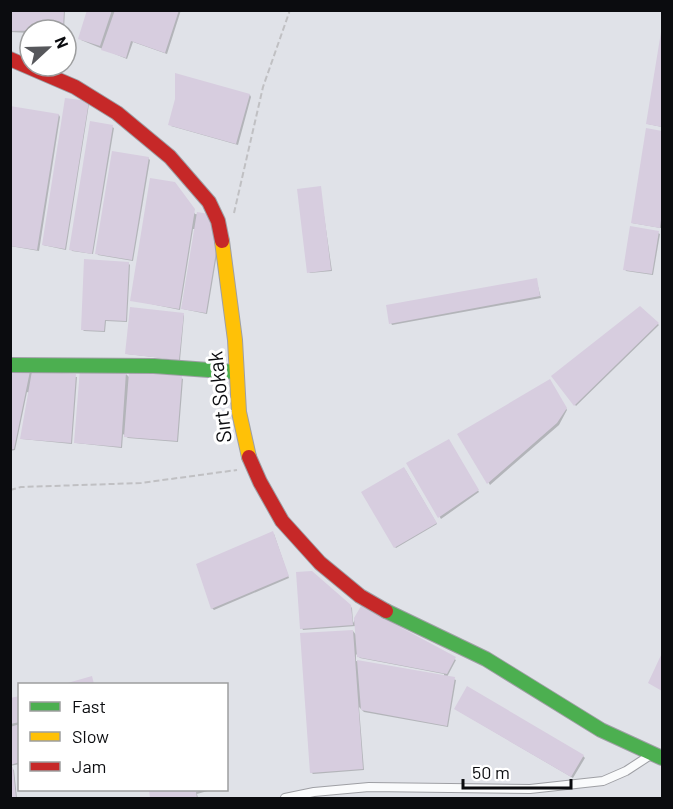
<svg xmlns="http://www.w3.org/2000/svg" width="673" height="809" viewBox="0 0 673 809" font-family="Barlow,sans-serif">
	<style>
		.shadow { fill: #0003; fill-rule: evenodd }
		.building { fill: #d7cddf }
		.lines { fill: none; stroke-linecap: round; stroke-linejoin: round }
		.lane-casing { stroke: #9e9fa4; stroke-width: 10 }
		.fast-casing { stroke: #9e9fa4; stroke-width: 16 }
		.slow-casing { stroke: #9e9fa4; stroke-width: 16 }
		.jam-casing { stroke: #9e9fa4; stroke-width: 16 }
		.path { stroke: #c0c0c3; stroke-width: 2; stroke-dasharray: 6 3; stroke-linecap: butt }
		.lane { stroke: #fafbfc; stroke-width: 8 }
		.fast { stroke: #4caf50; stroke-width: 14 }
		.slow { stroke: #ffc107; stroke-width: 14 }
		.jam { stroke: #c62828; stroke-width: 14 }
		.labels { text-anchor: middle; stroke-width: 6; stroke-linejoin: round; paint-order: stroke }
		.street-label { font-size: 21px; fill: #0b0c0f; stroke: #fff }
	</style>
	<rect width="100%" height="100%" fill="#e0e2e8"/>
	<path class="shadow" d="M 10,10 L 65,10 L 64,30 L 30,30 L 30,33 L 10,32 Z
		M 89,10 L 181,10 L 167,54 L 133,42 L 127,59 L 81,40 Z
		M 662,33 L 662,127 L 648,124 Z
		M 250,95 L 251,97 L 238,145 L 171,126 Z
		M 66,99 L 89,104 L 66,250 L 43,245 Z
		M 10,115 L 59,115 L 60,117 L 39,251 L 10,246 Z
		M 112,127 L 114,128 L 93,254 L 72,251 L 71,249 Z
		M 647,130 L 662,132 L 661,228 L 632,223 Z
		M 148,158 L 150,160 L 133,261 L 98,255 L 97,253 Z
		M 177,186 L 195,214 L 208,216 L 218,248 L 207,314 L 183,309 L 196,229 L 193,229 L 180,310 L 132,300 Z
		M 320,188 L 332,271 L 310,273 L 309,272 Z
		M 658,233 L 660,234 L 653,275 L 626,271 L 625,269 Z
		M 128,263 L 130,265 L 127,322 L 106,321 L 105,332 L 84,331 L 82,329 Z
		M 536,279 L 541,298 L 392,325 L 391,323 Z
		M 640,308 L 659,325 L 576,406 L 553,377 Z
		M 183,314 L 184,316 L 180,360 L 127,354 Z
		M 10,371 L 77,377 L 72,444 L 22,439 L 30,393 L 27,392 L 15,450 L 10,451 Z
		M 126,374 L 130,378 L 181,378 L 183,379 L 178,442 L 128,438 L 123,434 L 122,448 L 76,443 Z
		M 551,383 L 567,410 L 559,425 L 490,485 L 459,434 Z
		M 450,442 L 479,492 L 441,519 L 408,464 Z
		M 406,471 L 437,524 L 396,548 L 395,547 Z
		M 274,534 L 289,578 L 214,610 L 212,608 Z
		M 350,606 L 352,608 L 353,623 L 361,608 L 456,660 L 447,677 L 456,680 L 448,727 L 364,712 L 359,707 L 364,770 L 313,774 L 311,772 L 353,631 L 357,636 L 356,626 L 303,630 L 302,628 ZM 356,654 L 360,658 L 444,674 L 444,677 L 356,661 Z
		M 20,697 L 20,764 L 10,766 L 10,700 Z
		M 457,710 L 583,756 L 585,758 L 573,778 Z
		M 10,767 L 14,770 L 17,798 L 10,798 Z
		M 150,790 L 211,790 L 197,794 L 198,798 L 152,798 Z"/>
	<path class="building" d="M 10,10 L 64,10 L 63,30 L 10,31 Z
		M 87,10 L 112,10 L 100,46 L 78,39 Z
		M 115,10 L 179,10 L 165,53 L 131,41 L 126,58 L 101,50 Z
		M 661,32 L 662,32 L 662,127 L 646,124 Z
		M 175,73 L 250,94 L 236,144 L 168,125 L 175,99 Z
		M 65,98 L 89,101 L 65,249 L 42,245 Z
		M 10,106 L 59,114 L 37,250 L 10,246 Z
		M 90,121 L 113,125 L 92,254 L 69,250 Z
		M 646,128 L 662,131 L 662,211 L 660,228 L 631,223 Z
		M 112,151 L 149,157 L 132,260 L 95,254 Z
		M 150,178 L 175,182 L 195,209 L 179,309 L 130,301 Z
		M 321,186 L 331,270 L 307,273 L 297,189 Z
		M 197,212 L 209,214 L 217,246 L 206,313 L 181,309 Z
		M 630,226 L 659,231 L 652,274 L 623,270 Z
		M 84,259 L 129,262 L 126,321 L 105,320 L 104,331 L 81,330 Z
		M 537,278 L 540,296 L 389,324 L 386,305 Z
		M 640,306 L 659,323 L 574,406 L 551,376 Z
		M 130,307 L 184,313 L 179,360 L 125,354 Z
		M 80,369 L 126,372 L 121,447 L 74,443 Z
		M 10,370 L 30,371 L 14,449 L 10,449 Z
		M 32,371 L 76,374 L 71,443 L 20,439 Z
		M 129,372 L 182,376 L 177,441 L 124,437 Z
		M 550,379 L 567,408 L 557,423 L 487,484 L 457,434 Z
		M 449,439 L 479,490 L 438,518 L 406,463 Z
		M 404,467 L 437,523 L 394,548 L 361,492 Z
		M 273,531 L 289,576 L 211,609 L 196,564 Z
		M 312,571 L 351,605 L 353,625 L 300,629 L 296,572 Z
		M 361,606 L 456,657 L 447,674 L 357,657 L 354,618 Z
		M 353,630 L 363,769 L 310,773 L 300,633 Z
		M 662,653 L 662,691 L 648,683 Z
		M 357,660 L 455,677 L 447,726 L 361,710 Z
		M 92,676 L 94,684 L 64,684 Z
		M 467,686 L 584,755 L 571,777 L 454,709 Z
		M 20,696 L 20,722 L 10,724 L 10,698 Z
		M 20,724 L 20,762 L 10,765 L 10,727 Z
		M 13,767 L 16,798 L 10,798 L 10,768 Z
		M 149,790 L 204,790 L 196,792 L 197,798 L 150,798 Z"/>
	<g class="lines">
		<g class="lane-casing">
			<path id="lane" d="M 285,798 L 314,792 L 369,787 L 530,789 L 603,781 L 626,771 L 649,756"/>
		</g>
		<g class="fast-casing">
			<path id="fast" d="M 10,365 L 154,366 L 236,372
				M 386,611 L 486,659 L 601,730 L 662,758"/>
		</g>
		<g class="slow-casing">
			<path id="slow" d="M 222,241 L 235,340 L 239,412 L 249,457"/>
		</g>
		<g class="jam-casing">
			<path id="jam" d="M 10,59 L 75,87 L 117,113 L 170,157 L 209,202 L 218,221 L 222,241
				M 249,457 L 260,482 L 282,521 L 320,563 L 360,596 L 386,611"/>
		</g>
		<path class="path" d="M 234,213 L 263,87 L 290,10
			M 10,490 L 21,487 L 141,483 L 237,470"/>
		<use href="#lane" class="lane"/>
		<use href="#fast" class="fast"/>
		<use href="#slow" class="slow"/>
		<use href="#jam" class="jam"/>
	</g>
	<g class="labels">
		<g class="street-label">
			<text transform="translate(220 397) rotate(-96)" y="7">Sırt Sokak</text>
		</g>
	</g>
	<rect width="673" height="809" fill="none" stroke="#0b0c0f" stroke-width="24"/>
	<rect x="18" y="683" width="210" height="108" fill="#ffffff" stroke="#9d9e9f" stroke-width="1.5"/>
	<rect x="30" y="702" width="30" height="9" fill="#4caf50" stroke="#9d9e9f" stroke-width="1.5"/>
	<text x="72" y="713" font-size="18" fill="#0b0c0f">Fast</text>
	<rect x="30" y="732" width="30" height="9" fill="#ffc107" stroke="#9d9e9f" stroke-width="1.5"/>
	<text x="72" y="743" font-size="18" fill="#0b0c0f">Slow</text>
	<rect x="30" y="762" width="30" height="9" fill="#c62828" stroke="#9d9e9f" stroke-width="1.5"/>
	<text x="72" y="773" font-size="18" fill="#0b0c0f">Jam</text>
	<g transform="translate(48 48) rotate(68)"><circle r="28" fill="#ffffff" stroke="#9d9e9f" stroke-width="1.5"/>
	<path d="M0-4.5L10 22L0 15L-10 22Z" fill="#56575b"/>
	<text y="-9" font-size="16" font-weight="bold" text-anchor="middle" fill="#0b0c0f">N</text>
	</g>
	<path d="M463 779v9h108v-9" fill="none" stroke="#0b0c0f" stroke-width="3"/>
	<text x="472" y="779" font-size="18" fill="#0b0c0f" stroke="#ffffff" stroke-width="4.5" paint-order="stroke">50 m</text>
</svg>
